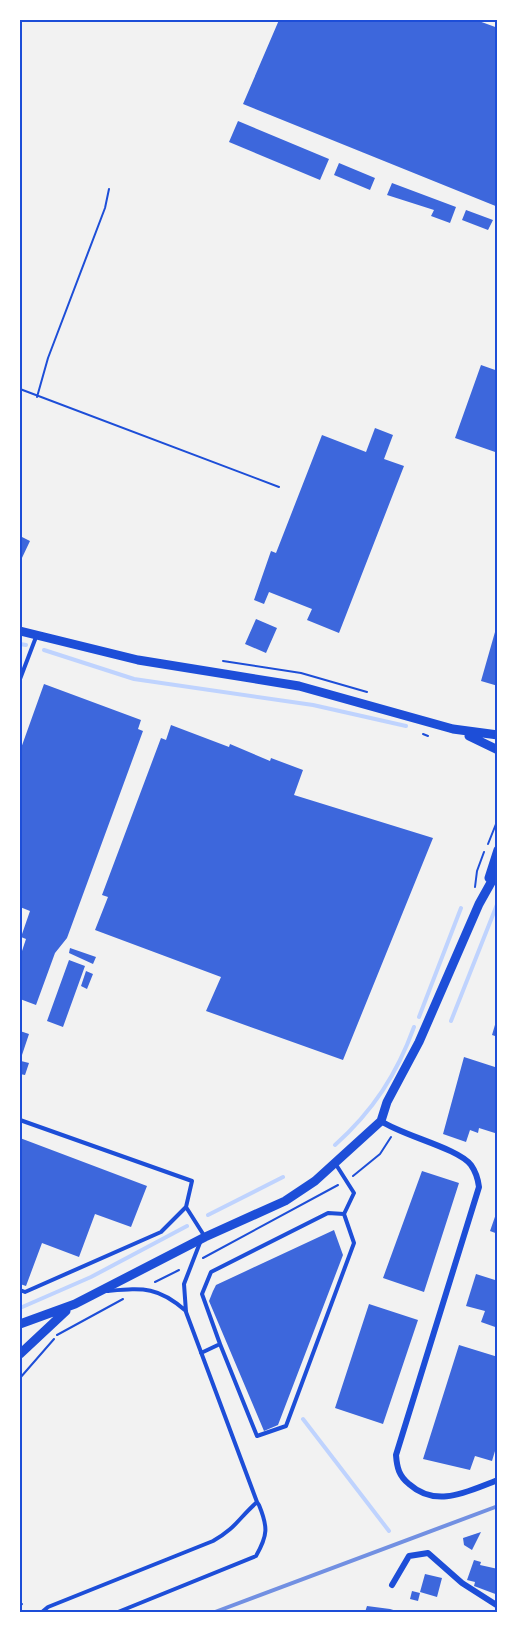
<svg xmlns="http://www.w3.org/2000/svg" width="517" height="1632" viewBox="0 0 517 1632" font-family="Merriweather,serif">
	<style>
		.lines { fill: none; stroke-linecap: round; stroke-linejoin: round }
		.stream { stroke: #bfd3fe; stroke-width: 4 }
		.building { fill: #3d67dc }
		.path { stroke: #1d4ed8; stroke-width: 2 }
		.service { stroke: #1d4ed8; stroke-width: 4 }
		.minor { stroke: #1d4ed8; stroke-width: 6 }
		.tertiary { stroke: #1d4ed8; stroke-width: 9 }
		.rail { stroke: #7290e2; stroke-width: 4 }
		.neatline { fill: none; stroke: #1d4ed8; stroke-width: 2 }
	</style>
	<rect width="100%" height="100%" fill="#f2f2f2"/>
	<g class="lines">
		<path class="stream" d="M 20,644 L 26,645
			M 44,650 L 134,679 L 313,705 L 406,726
			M 419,1017 L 461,908
			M 451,1021 L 498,902
			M 335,1145 C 373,1111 397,1074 414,1027
			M 208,1215 L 283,1177
			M 20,1308 L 91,1277 L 187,1226
			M 303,1419 L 389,1531"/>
	</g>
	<path class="building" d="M 279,20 L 476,20 L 498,28 L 498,207 L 243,104 Z
		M 238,121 L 329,159 L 320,180 L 229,142 Z
		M 339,163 L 375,178 L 370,190 L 334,175 Z
		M 392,183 L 456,207 L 450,223 L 431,216 L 434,210 L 387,195 Z
		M 466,210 L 493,220 L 488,230 L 462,220 Z
		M 481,365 L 498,371 L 498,453 L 455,438 Z
		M 375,428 L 393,435 L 384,459 L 404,466 L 339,633 L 307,620 L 312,609 L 269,592 L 264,604 L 254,600 L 271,551 L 276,553 L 322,435 L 366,452 Z
		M 20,536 L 30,541 L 21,560 L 20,559 Z
		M 256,619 L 277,628 L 266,653 L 245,644 Z
		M 497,625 L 498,625 L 498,686 L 481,681 Z
		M 44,684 L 141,720 L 138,729 L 143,731 L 67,938 L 55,953 L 36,1005 L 20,999 L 20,957 L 26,939 L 21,937 L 30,911 L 20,907 L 20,751 Z
		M 171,725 L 229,747 L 230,744 L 270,761 L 271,758 L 303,770 L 294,795 L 433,838 L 343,1060 L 206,1011 L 221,977 L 95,930 L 108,897 L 102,895 L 161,738 L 166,740 Z
		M 70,948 L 96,957 L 93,964 L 69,953 Z
		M 69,960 L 85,966 L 63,1027 L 47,1021 Z
		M 86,971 L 93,974 L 87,989 L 81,986 Z
		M 497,1018 L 498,1018 L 498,1037 L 492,1035 Z
		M 20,1031 L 29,1034 L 20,1061 Z
		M 464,1057 L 498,1068 L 498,1134 L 479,1128 L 478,1133 L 470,1130 L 466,1142 L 443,1134 Z
		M 21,1061 L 29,1063 L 25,1075 L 20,1074 Z
		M 20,1138 L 147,1186 L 131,1227 L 95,1214 L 79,1257 L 42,1243 L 26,1286 L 20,1284 Z
		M 422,1171 L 459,1183 L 424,1292 L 383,1278 Z
		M 497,1211 L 498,1211 L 498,1234 L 490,1231 Z
		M 334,1230 L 343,1255 L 278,1425 L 264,1431 L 209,1301 L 213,1291 L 216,1285 Z
		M 498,1272 L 498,1328 L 481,1322 L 485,1311 L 466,1306 L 476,1274 L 495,1280 Z
		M 369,1304 L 418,1320 L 383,1424 L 335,1408 Z
		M 459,1345 L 498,1357 L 498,1441 L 492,1461 L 475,1456 L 470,1470 L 423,1459 Z
		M 481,1532 L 472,1550 L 464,1545 L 463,1538 Z
		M 474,1560 L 481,1562 L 480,1565 L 498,1569 L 498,1595 L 474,1586 L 475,1582 L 467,1580 Z
		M 425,1574 L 442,1578 L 437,1597 L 420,1592 Z
		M 412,1591 L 420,1593 L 418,1601 L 410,1599 Z
		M 367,1606 L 390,1609 L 400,1612 L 365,1612 Z"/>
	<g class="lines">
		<path class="path" d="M 20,389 L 279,487
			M 37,397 L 48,358 L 105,208 L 109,189
			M 223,661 L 301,673 L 367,692
			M 423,734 L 428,736
			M 488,844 L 498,819
			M 475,887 L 477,871 L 484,852
			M 353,1176 L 380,1154 L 391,1137
			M 203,1258 L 338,1185
			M 155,1282 L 179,1270
			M 57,1335 L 123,1299
			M 20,1378 L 54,1339
			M 20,1605 L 22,1604"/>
		<path class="service" d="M 20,679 L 36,637
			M 20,1120 L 192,1181 L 186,1207 L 161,1232 L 25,1292 L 20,1290
			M 335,1163 L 354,1193 L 344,1214
			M 186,1207 L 205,1237
			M 201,1240 L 184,1284 L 186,1312 L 257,1502
			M 107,1291 C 143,1288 158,1286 186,1311
			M 201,1353 L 220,1344 L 202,1294 L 211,1272 L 328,1213 L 344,1214 L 354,1243 L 286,1426 L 257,1436 L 220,1344
			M 42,1612 L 48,1607 L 213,1541 C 236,1528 238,1519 257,1502 L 259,1505 C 268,1527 268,1535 256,1556 L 118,1612"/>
		<path class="minor" d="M 381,1121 C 403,1136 458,1148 471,1165 C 476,1172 478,1179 479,1187 L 396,1455 C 397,1468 399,1476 409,1484 C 437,1509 468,1491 498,1480
			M 392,1585 L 409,1556 L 428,1553 L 462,1583 L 498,1606"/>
		<path class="tertiary" d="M 20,631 L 138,660 L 299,686 L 453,729 L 498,735
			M 469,736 L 498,750
			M 489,878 L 498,850
			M 20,1324 L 75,1304 L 205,1237 L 285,1201 L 315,1181 L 381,1121 L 387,1102 L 419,1042 L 479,904 L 498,870
			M 20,1354 L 66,1311"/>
		<path class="rail" d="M 215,1612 L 498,1506"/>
	</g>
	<rect width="517" height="1632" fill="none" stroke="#ffffff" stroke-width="42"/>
	<rect x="21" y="21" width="475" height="1590" class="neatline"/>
</svg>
